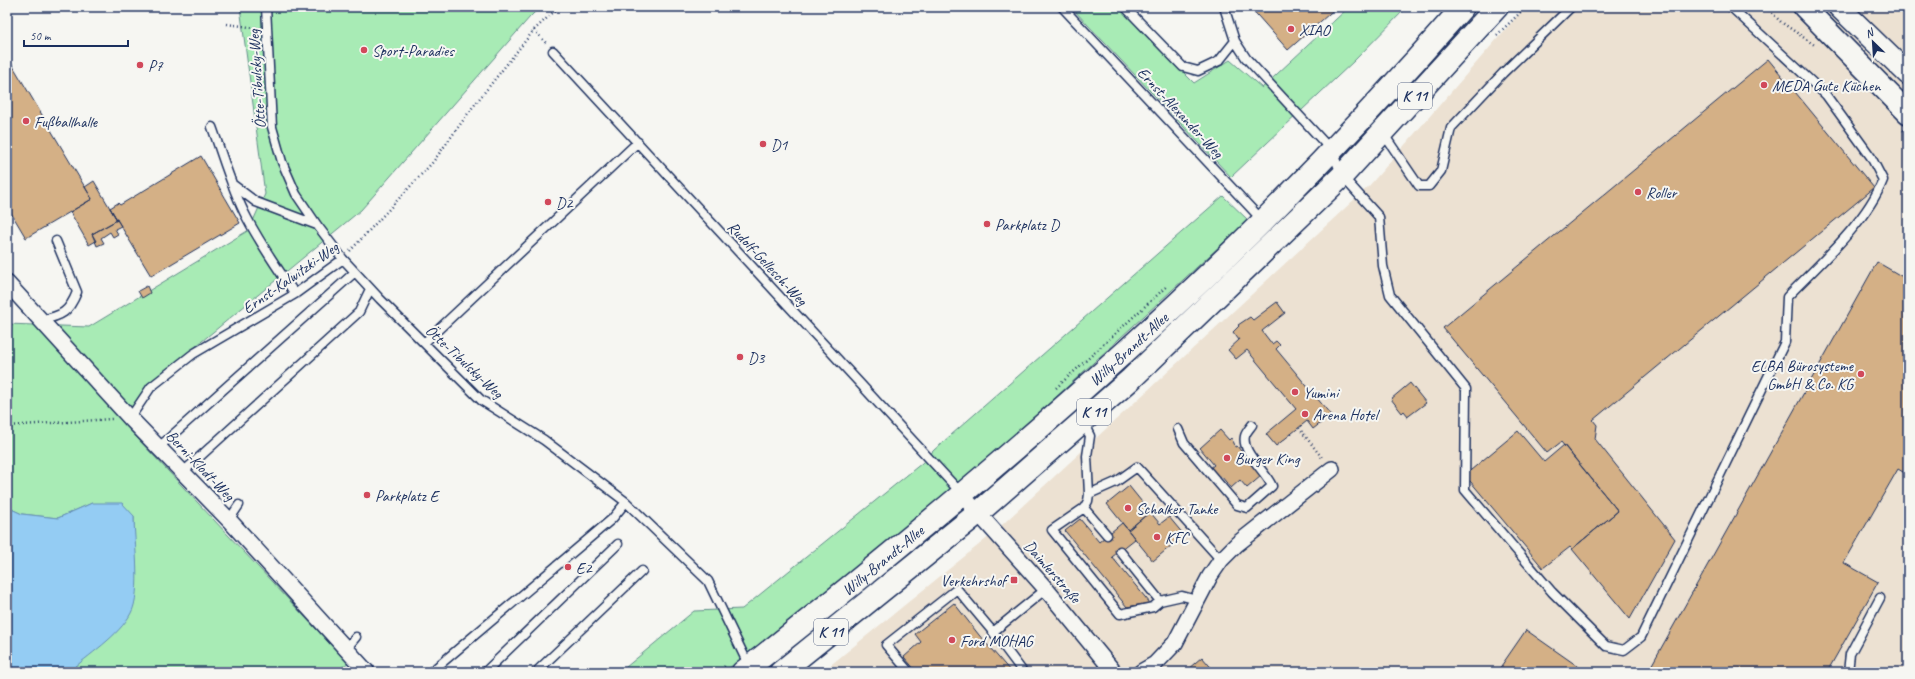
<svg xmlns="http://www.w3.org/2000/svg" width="1915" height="679" viewBox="0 0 1915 679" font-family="Caveat,sans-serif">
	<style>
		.built { fill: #ece1d2 }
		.green { fill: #a8ebb5; stroke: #628d8a }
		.water { fill: #94ccf3; stroke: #648db7 }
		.building { fill: #d4b086; stroke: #1b2f5e }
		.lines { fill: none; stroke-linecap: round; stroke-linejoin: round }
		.service-casing { stroke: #1b2f5e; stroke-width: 11 }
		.minor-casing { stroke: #1b2f5e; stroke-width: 18 }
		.secondary-casing { stroke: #1b2f5e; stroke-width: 24 }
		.primary-casing { stroke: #1b2f5e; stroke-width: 25 }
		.path { stroke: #1b2f5e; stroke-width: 2.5; stroke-dasharray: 1 3; stroke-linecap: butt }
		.service { stroke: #f6f6f2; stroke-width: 8 }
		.minor { stroke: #f6f6f2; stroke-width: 15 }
		.secondary { stroke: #f6f6f2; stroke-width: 21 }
		.primary { stroke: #f6f6f2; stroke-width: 22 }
		.poi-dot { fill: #d1495b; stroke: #f6f6f2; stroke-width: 1.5 }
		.labels { text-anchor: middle; stroke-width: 4; stroke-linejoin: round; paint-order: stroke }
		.shield { fill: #f6f6f2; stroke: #5d6b8a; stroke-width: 1 }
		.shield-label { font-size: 15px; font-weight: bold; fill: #1b2f5e }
		.poi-label { font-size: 16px; fill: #1b2f5e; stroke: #f6f6f2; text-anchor: start }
		.street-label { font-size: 16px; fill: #1b2f5e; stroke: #f6f6f2 }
	</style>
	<rect width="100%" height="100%" fill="#f6f6f2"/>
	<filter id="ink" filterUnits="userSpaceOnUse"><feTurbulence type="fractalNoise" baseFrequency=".025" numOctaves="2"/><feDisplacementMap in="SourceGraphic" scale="8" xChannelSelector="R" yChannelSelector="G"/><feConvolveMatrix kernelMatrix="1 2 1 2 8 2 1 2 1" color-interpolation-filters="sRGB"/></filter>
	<g filter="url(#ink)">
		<path class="built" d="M 1525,7 L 1908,7 L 1908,672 L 822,672 L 991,535 L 1369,186 Z"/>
		<path class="green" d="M 240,7 L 540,7 L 530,17 L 361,210 L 173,365 L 124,424 L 348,663 L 335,672 L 69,672 L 117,631 L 134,533 L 134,516 L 92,503 L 58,518 L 22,514 L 7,507 L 7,324 L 89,327 L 249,230 L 265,194 Z
			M 1071,7 L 1118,7 L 1194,83 L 1230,60 L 1262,88 L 1349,7 L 1407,7 L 1354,61 L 1231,177 Z
			M 1223,196 L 1248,220 L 964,482 L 724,672 L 620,672 L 694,611 L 742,609 L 922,463 L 934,450 Z"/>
		<path class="water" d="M 92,503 L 122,503 L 134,516 C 134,540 142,593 131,613 C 120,635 87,656 69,672 L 7,672 L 7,507 L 22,514 L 58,518 Z"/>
		<path class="building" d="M 1250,7 L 1337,7 L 1288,50 Z
			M 7,56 L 92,199 L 26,238 L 7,206 Z
			M 1768,59 L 1874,188 L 1593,420 L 1597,425 L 1595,439 L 1675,539 L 1630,619 L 1572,549 L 1618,511 L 1561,442 L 1547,453 L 1443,328 Z
			M 201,156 L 240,223 L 151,276 L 110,208 L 118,203 L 120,205 Z
			M 94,181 L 117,220 L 92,234 L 96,241 L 89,245 L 70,212 L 92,199 L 85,187 Z
			M 110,208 L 121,226 L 115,229 L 118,234 L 113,237 L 110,232 L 101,238 L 104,243 L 97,246 L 92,234 L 117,220 Z
			M 1877,262 L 1908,280 L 1908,475 L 1898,469 L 1844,563 L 1878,582 L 1827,672 L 1658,672 L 1650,668 Z
			M 147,286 L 150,293 L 142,298 L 138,291 Z
			M 1277,302 L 1285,313 L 1262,331 L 1272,344 L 1276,341 L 1280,345 L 1276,349 L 1331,415 L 1313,429 L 1307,421 L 1276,446 L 1266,434 L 1296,409 L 1247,350 L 1236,359 L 1228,350 L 1239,340 L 1233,332 L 1239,326 L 1238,325 L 1250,317 L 1253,320 Z
			M 1410,383 L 1426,403 L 1406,418 L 1408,416 L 1404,411 L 1402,413 L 1391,399 Z
			M 1220,430 L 1229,440 L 1231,438 L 1234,443 L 1235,447 L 1237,446 L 1261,476 L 1247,488 L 1240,480 L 1231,488 L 1221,476 L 1218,478 L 1210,468 L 1214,465 L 1200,448 Z
			M 1518,431 L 1544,462 L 1564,445 L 1618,511 L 1572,549 L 1570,547 L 1543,568 L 1465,475 Z
			M 1129,486 L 1150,512 L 1128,530 L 1107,504 Z
			M 1150,512 L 1160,524 L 1169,517 L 1184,535 L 1153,561 L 1128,530 Z
			M 1080,519 L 1099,542 L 1122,523 L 1128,530 L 1135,539 L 1112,557 L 1150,603 L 1127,607 L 1065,531 Z
			M 954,603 L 979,635 L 1011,672 L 917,672 L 904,657 L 921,642 L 915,634 Z
			M 1526,630 L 1586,672 L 1497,672 Z
			M 1202,657 L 1215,672 L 1191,672 L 1188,669 Z"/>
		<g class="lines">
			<g class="service-casing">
				<path id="service" d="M 266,7 L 272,127 L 282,162 L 296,194 L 317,225 L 343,259 L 380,299 L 481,400 L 544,440 L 626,502 L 708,581 L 749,666
					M 1062,7 L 1263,221
					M 1125,7 L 1183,67 L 1198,71 L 1219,61 L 1235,41
					M 1224,7 L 1235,41 L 1246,58 L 1332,151 L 1342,176 L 1379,217 L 1383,266 L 1390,295 L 1466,389 L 1465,490 L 1552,592 L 1606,646 L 1624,650 L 1641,637 L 1785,342 L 1787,297 C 1819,264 1866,223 1883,180 L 1871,157 L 1826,95 L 1731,7
					M 553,51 L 962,494
					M 212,127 C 223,157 232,190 247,218 C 261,245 278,269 295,294
					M 1383,133 L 1419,186 L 1429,186 L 1441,171 L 1451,128 L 1503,73 L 1571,7
					M 232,184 L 256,202 L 317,225
					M 41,320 C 62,316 69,312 77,292 L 56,241
					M 424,343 L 638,142
					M 130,418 L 151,387 L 193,354 L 295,294 L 343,259
					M 1083,422 L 1090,436 L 1087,456 L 1089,494 L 1088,501 L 1084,508 L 1107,535
					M 1178,429 L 1184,443 L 1237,505 L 1247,508 L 1272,486 C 1265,470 1241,452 1245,436 C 1246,432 1250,428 1252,425
					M 159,447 L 355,272
					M 183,472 L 359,312 L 370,289
					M 1089,494 L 1116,482 L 1137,467 L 1221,560
					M 1084,508 L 1052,530 L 1120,614 L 1153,607 L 1160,601 L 1120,551
					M 229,520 L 239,505
					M 1160,601 L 1182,596 L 1197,600
					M 993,632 L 1023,672
					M 346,649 L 356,637
					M 431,672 L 612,519 L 626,502
					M 485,672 L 618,544
					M 536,672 L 642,571
					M 909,672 L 886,645 L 957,589 L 993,632 L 1046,589
					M 1848,672 L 1850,654 L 1880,598"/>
			</g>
			<g class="minor-casing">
				<path id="minor" d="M 7,283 L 130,418 L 229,520 L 367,672
					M 962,495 L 1046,589 L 1114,672
					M 1141,672 L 1155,664 L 1175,643 L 1210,576 L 1221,560 L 1237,544 L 1332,469"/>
			</g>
			<g class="secondary-casing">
				<path id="secondary" d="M 1804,7 L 1908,113
					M 1839,7 L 1908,74"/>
			</g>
			<g class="primary-casing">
				<g id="primary">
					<path id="s1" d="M 743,672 C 924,529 1101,382 1264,220 C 1333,151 1399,80 1463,7"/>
					<path d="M 781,672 L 978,513 L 1131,379 L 1342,176 L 1497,7"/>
				</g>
			</g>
			<path class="path" d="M 1766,7 L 1781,22 L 1816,46
				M 227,24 L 257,28
				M 534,30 L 546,43
				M 1497,35 L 1526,7
				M 1903,130 L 1908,135
				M 350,251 L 433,162 L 472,108 L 534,30 L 559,7
				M 1056,388 L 1167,286
				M 7,426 L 112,419
				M 1299,428 L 1323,459
				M 331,672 L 334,669 L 336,672
				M 718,672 L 726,665"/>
			<use href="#service" class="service"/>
			<use href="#minor" class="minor"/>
			<use href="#secondary" class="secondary"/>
			<use href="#primary" class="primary"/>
		</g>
	</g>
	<g class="poi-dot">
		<circle cx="1291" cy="29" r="4"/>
		<circle cx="364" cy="50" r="4"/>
		<circle cx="140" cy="65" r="4"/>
		<circle cx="1764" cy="85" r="4"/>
		<circle cx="26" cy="121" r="4"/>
		<circle cx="763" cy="144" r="4"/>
		<circle cx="1638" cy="192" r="4"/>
		<circle cx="548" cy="202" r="4"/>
		<circle cx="987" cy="224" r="4"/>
		<circle cx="740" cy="357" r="4"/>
		<circle cx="1861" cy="374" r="4"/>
		<circle cx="1295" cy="392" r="4"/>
		<circle cx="1305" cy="414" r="4"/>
		<circle cx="1227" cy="458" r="4"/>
		<circle cx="367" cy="495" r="4"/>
		<circle cx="1128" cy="508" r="4"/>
		<circle cx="1157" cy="537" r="4"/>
		<circle cx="568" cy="567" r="4"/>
		<rect x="1010" y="576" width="8" height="8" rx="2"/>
		<circle cx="952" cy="640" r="4"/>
	</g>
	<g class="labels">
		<g class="shield">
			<rect x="1398" y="83" width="34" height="26" rx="3"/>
			<rect x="1077" y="399" width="34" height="26" rx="3"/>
			<rect x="814" y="619" width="34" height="26" rx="3"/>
		</g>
		<g class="shield-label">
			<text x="1415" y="101">K 11</text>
			<text x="1094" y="417">K 11</text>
			<text x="831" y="637">K 11</text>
		</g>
		<g class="poi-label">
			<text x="1299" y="35">XIAO</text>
			<text x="372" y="56">Sport-Paradies</text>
			<text x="148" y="71">P7</text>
			<text x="1772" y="91">MEDA Gute Küchen</text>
			<text x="34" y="127">Fußballhalle</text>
			<text x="771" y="150">D1</text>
			<text x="1646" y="198">Roller</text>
			<text x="556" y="208">D2</text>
			<text x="995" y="230">Parkplatz D</text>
			<text x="748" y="363">D3</text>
			<text x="1853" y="371" text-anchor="end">ELBA Bürosysteme<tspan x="1853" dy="18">GmbH &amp; Co. KG</tspan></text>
			<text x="1303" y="398">Yumini</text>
			<text x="1313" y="420">Arena Hotel</text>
			<text x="1235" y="464">Burger King</text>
			<text x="375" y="501">Parkplatz E</text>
			<text x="1136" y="514">Schalker Tanke</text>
			<text x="1165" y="543">KFC</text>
			<text x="576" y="573">E2</text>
			<text x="1006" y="586" text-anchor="end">Verkehrshof</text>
			<text x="960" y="646">Ford MOHAG</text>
		</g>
		<g class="street-label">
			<text transform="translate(256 79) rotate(-94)" y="6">Ötte-Tibulsky-Weg</text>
			<text transform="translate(1181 112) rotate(47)" y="6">Ernst-Alexander-Weg</text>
			<text transform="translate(768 263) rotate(47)" y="6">Rudolf-Gellesch-Weg</text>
			<text transform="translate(290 277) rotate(-35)" y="6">Ernst-Kalwitzki-Weg</text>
			<text dy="6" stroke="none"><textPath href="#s1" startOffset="503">Willy-Brandt-Allee</textPath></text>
			<text transform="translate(465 361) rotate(43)" y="6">Ötte-Tibulsky-Weg</text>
			<text transform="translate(201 465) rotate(46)" y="6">Berni-Klodt-Weg</text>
			<text dy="6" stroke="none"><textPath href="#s1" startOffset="179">Willy-Brandt-Allee</textPath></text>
			<text transform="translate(1053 571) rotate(49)" y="6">Daimlerstraße</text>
		</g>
	</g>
	<rect width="1915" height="679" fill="none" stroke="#f6f6f2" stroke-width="24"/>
	<rect x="12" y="12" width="1891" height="655" fill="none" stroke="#1b2f5e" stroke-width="1.5" filter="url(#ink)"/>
	<g transform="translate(1873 42) rotate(335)" stroke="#f6f6f2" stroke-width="3" paint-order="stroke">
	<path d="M0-3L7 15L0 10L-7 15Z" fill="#1b2f5e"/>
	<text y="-6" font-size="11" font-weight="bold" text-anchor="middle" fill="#1b2f5e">N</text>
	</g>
	<path d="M24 40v6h104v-6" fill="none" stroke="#1b2f5e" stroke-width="2"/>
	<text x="30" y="40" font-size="12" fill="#1b2f5e" stroke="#f6f6f2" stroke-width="3" paint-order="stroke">50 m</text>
</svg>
